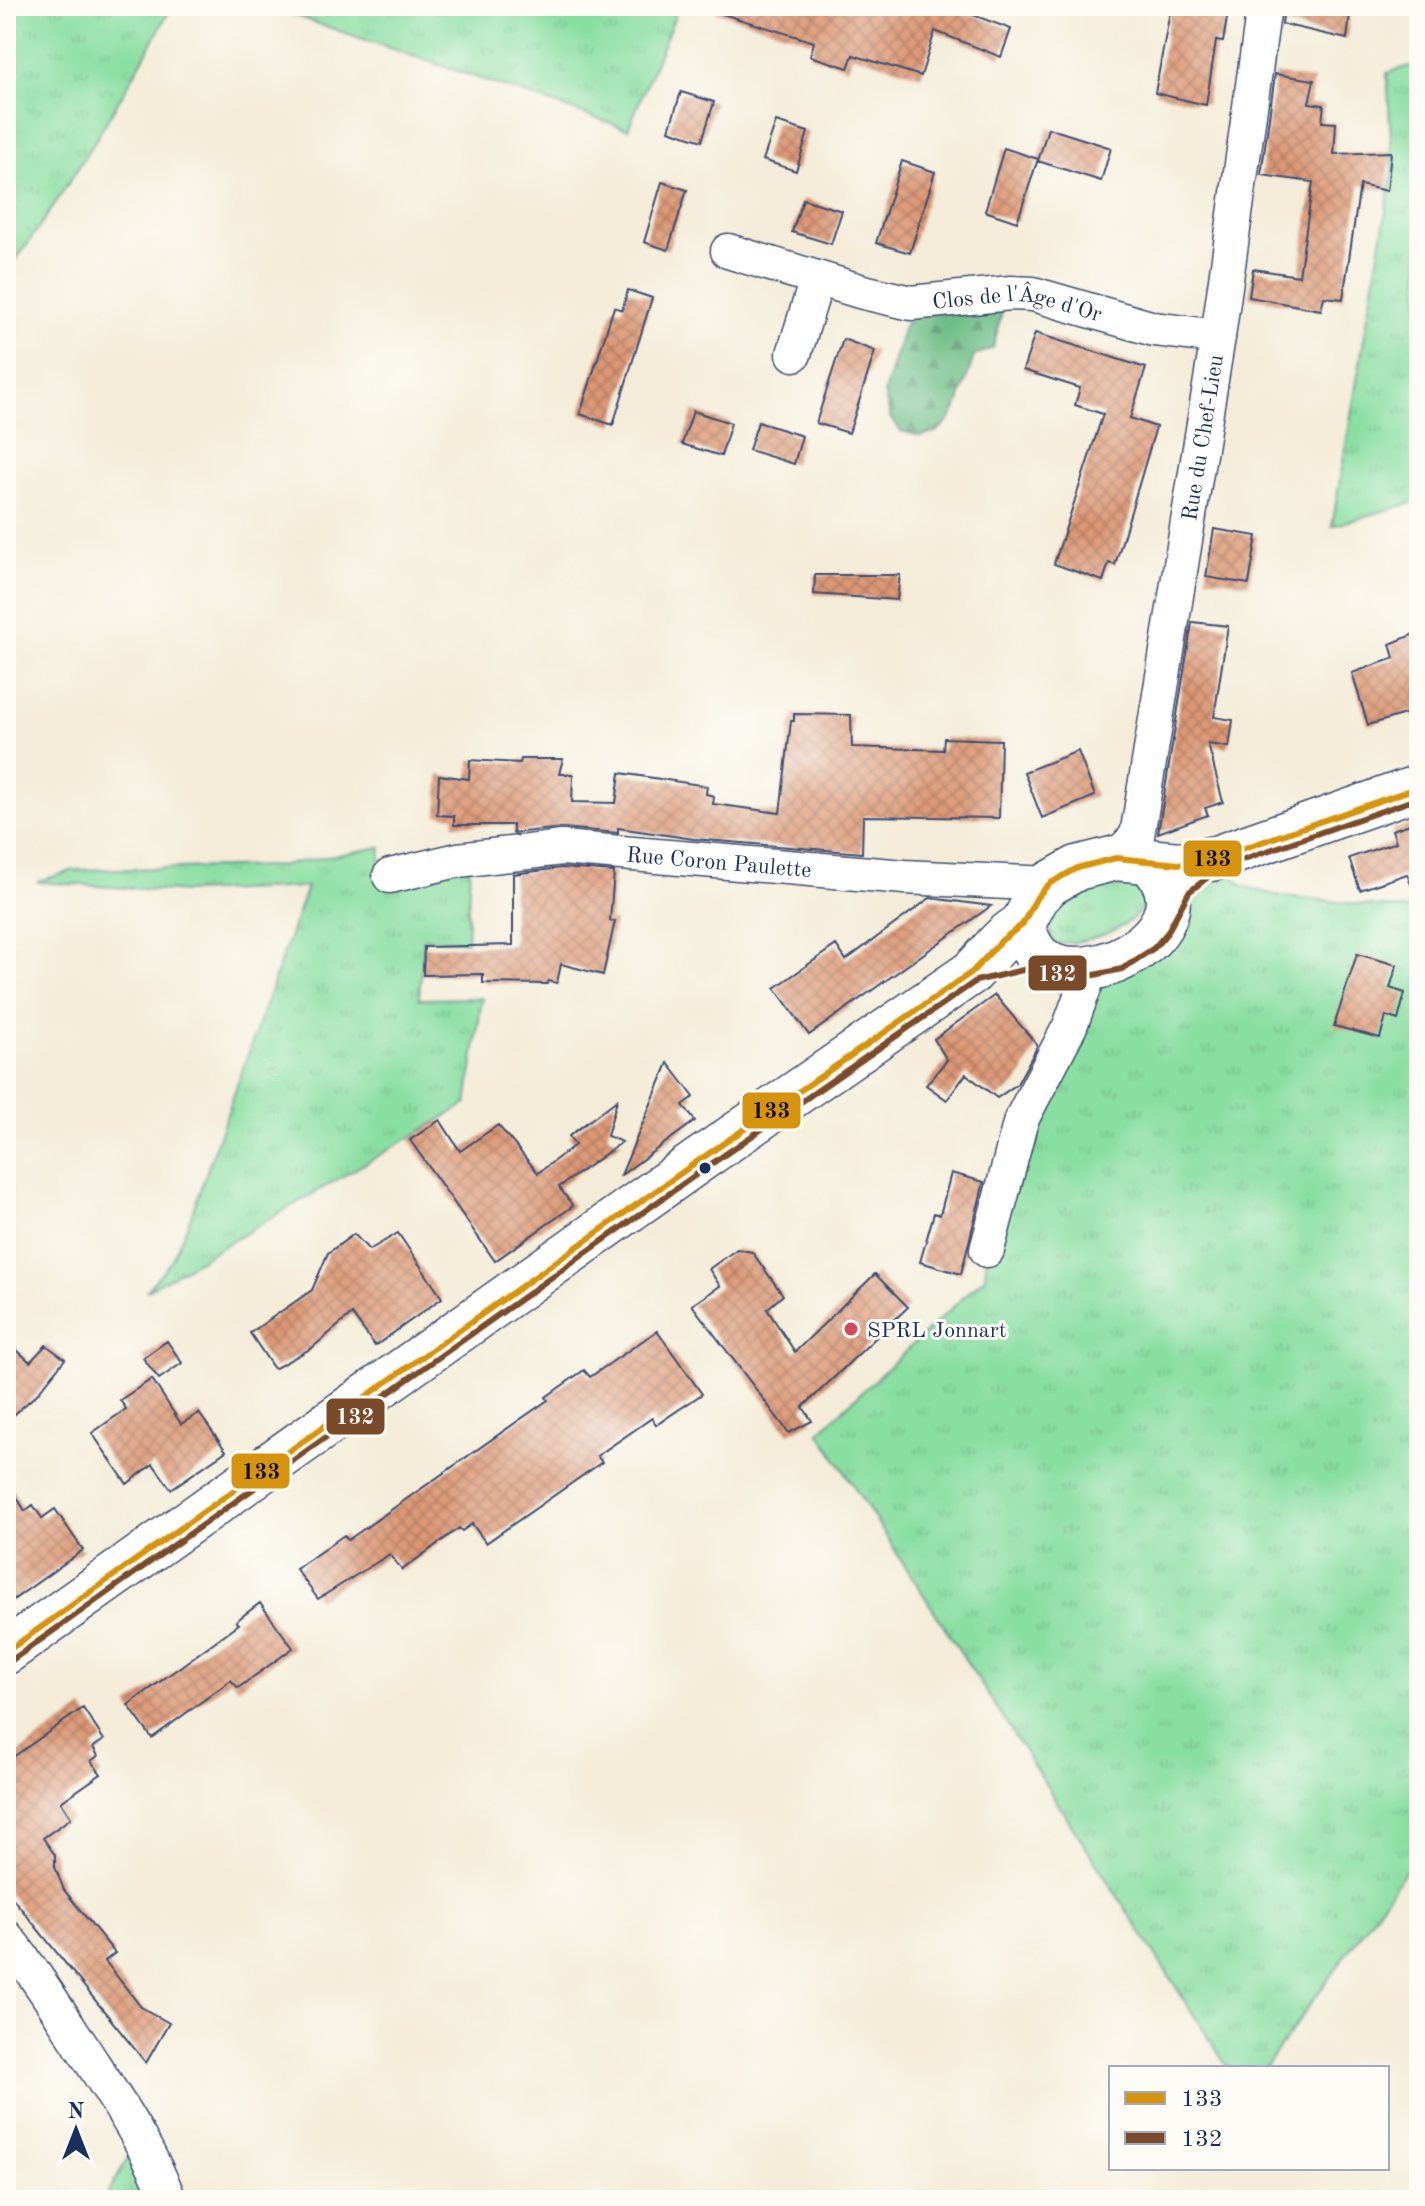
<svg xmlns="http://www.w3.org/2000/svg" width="1425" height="2206" viewBox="0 0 1425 2206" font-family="'Old Standard TT',serif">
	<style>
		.grass { fill: url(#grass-tufts); stroke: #528680; stroke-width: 2 }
		.forest { fill: url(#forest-firs); stroke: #447672; stroke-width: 2 }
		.building { fill: url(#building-cross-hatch) }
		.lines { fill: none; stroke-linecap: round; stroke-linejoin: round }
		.street-casing { stroke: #3c4b70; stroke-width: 37 }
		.primary-casing { stroke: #3c4b70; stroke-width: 47 }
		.street { stroke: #fff; stroke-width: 34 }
		.primary { stroke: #fff; stroke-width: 44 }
		.bus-1-casing { stroke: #fdfcf7; stroke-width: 12 }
		.bus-2-casing { stroke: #fdfcf7; stroke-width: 12 }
		.bus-1 { stroke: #d6940e; stroke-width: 6 }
		.bus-2 { stroke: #7a4b2a; stroke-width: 6 }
		.bus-dot { fill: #1b2f5e; stroke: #fdfcf7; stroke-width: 3 }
		.poi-dot { fill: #d1495b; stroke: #fdfcf7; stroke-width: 3 }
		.labels { text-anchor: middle; stroke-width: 6; stroke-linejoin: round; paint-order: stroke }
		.street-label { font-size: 22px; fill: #1b2f5e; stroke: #fdfcf7 }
		.poi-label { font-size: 22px; fill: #1b2f5e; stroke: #fdfcf7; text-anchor: start }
		.line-badge { stroke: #fdfcf7; stroke-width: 3 }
		.badge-label { font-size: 22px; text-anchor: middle; font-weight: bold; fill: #fff }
		.pale-badge-label { font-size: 22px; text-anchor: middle; font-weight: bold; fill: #111 }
	</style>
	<defs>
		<pattern id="grass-tufts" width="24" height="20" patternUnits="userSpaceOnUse" patternTransform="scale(2)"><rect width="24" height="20" fill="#89dea1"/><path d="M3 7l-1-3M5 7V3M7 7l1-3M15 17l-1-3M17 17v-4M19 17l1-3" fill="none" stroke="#76bf8d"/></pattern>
		<pattern id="forest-firs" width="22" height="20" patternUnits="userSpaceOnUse" patternTransform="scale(2)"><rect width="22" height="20" fill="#6ebd87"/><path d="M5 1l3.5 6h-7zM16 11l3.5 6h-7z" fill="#5a9a72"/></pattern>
		<pattern id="building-cross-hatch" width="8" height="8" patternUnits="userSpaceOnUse" patternTransform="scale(2)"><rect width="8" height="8" fill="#dd9875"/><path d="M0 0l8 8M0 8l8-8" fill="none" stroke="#b27c63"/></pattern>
	</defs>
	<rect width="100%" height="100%" fill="#fdfcf7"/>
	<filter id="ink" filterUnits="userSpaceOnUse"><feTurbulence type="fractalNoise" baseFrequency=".0125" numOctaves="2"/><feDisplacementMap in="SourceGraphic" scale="16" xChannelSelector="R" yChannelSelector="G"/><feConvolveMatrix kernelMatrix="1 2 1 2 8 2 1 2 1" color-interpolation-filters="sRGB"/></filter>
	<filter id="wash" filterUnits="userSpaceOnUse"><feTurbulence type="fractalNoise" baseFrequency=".006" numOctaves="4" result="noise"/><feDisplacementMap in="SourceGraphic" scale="32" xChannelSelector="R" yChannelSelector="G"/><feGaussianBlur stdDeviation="1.8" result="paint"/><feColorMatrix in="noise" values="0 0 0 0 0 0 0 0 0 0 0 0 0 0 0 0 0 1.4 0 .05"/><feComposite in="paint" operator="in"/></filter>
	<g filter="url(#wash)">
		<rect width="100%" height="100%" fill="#f4ecd8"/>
		<path class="grass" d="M 6,6 L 172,6 C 122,99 69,188 6,274 Z
			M 266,6 L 679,6 L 628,129 Z
			M 1419,63 L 1419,501 L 1332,526 L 1393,171 L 1387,73 Z
			M 381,847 L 380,862 L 390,876 L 470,859 L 467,942 L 424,938 L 419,999 L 482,998 L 467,1104 L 146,1291 L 171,1261 L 188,1224 L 307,887 L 188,892 L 37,882 L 74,870 L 277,866 Z
			M 1216,858 L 1243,886 L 1275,895 L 1419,911 L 1419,1852 L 1265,2068 L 1228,2068 L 819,1432 L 985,1277 L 987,1250 L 1070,1026 L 1170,900 Z
			M 1115,885 L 1138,890 L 1144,904 C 1131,931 1082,945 1054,943 L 1049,927 C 1058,901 1091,893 1115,885 Z
			M 139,2138 L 156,2200 L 104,2200 Z"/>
		<path class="forest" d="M 995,306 L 1002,312 L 993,348 L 974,356 L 959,402 L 949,421 L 936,432 L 920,436 L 901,431 L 891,419 L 884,393 L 904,326 L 911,316 Z"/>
		<g id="blocks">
			<path class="building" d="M 717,6 L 949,6 L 1011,29 L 1001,57 L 935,31 L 921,76 L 853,55 L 848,68 L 810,56 L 814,42 L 716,12 Z
				M 1171,6 L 1229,6 L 1223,42 L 1216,41 L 1206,105 L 1155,93 Z
				M 1284,6 L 1351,6 L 1347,39 L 1282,24 Z
				M 1275,74 L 1314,80 L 1309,103 L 1324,105 L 1322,122 L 1336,123 L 1334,154 L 1391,152 L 1387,191 L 1360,185 L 1343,299 L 1324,297 L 1321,310 L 1249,297 L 1253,269 L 1299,276 L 1313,182 L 1261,175 Z
				M 681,92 L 714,102 L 702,141 L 669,130 Z
				M 776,122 L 808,132 L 796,171 L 763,160 Z
				M 1048,128 L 1111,148 L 1101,181 L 1038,161 Z
				M 1004,148 L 1038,159 L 1017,222 L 985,211 Z
				M 902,161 L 935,172 L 910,253 L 876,243 Z
				M 662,182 L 687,190 L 668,250 L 644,242 Z
				M 803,199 L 842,211 L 831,244 L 792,232 Z
				M 628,290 L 652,298 L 613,425 L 580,414 L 614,307 L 622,310 Z
				M 1035,333 L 1146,368 L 1130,418 L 1156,427 L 1115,565 L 1109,563 L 1103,581 L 1054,564 L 1103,414 L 1075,405 L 1080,388 L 1023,370 Z
				M 843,339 L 875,351 L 849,433 L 816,423 Z
				M 693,411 L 731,423 L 721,456 L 682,444 Z
				M 758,422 L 802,436 L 794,464 L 749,450 Z
				M 1214,529 L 1257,536 L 1249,584 L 1206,577 Z
				M 815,575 L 900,575 L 897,600 L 814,594 Z
				M 1192,622 L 1228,626 L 1214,717 L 1233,720 L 1229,747 L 1208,744 L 1223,802 L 1205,808 L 1208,815 L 1158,833 Z
				M 1419,632 L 1419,718 L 1415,718 L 1412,712 L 1368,725 L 1352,673 L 1394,658 L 1390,644 Z
				M 794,714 L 851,715 L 852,747 L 943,750 L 944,738 L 1001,740 L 999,818 L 863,816 L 862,853 L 694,839 L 618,828 L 618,833 L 563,828 L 513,833 L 513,825 L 454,825 L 454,816 L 437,815 L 439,775 L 469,779 L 470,760 L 520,763 L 521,759 L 563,759 L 559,774 L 573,774 L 572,802 L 616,803 L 620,773 L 707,786 L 706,794 L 714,796 L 713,804 L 780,813 L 791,721 L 794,721 Z
				M 1078,751 L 1095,796 L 1042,818 L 1024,772 Z
				M 1419,821 L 1419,897 L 1416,897 L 1407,874 L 1360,890 L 1349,858 L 1396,842 L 1392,830 Z
				M 562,868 L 614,872 L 610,921 L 615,921 L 603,975 L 561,964 L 557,983 L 548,981 L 547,984 L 483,983 L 483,974 L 423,975 L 424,947 L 513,945 L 513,874 Z
				M 930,898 L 991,906 L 809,1035 L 775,988 L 836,945 L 846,960 Z
				M 1357,954 L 1397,965 L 1390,988 L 1405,993 L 1398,1020 L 1386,1016 L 1380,1038 L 1334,1026 Z
				M 995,995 L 1037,1045 L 1035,1051 L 1017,1084 L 997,1098 L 966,1074 L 947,1100 L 926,1085 L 947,1060 L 934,1039 Z
				M 668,1063 L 694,1097 L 683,1105 L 695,1121 L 621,1175 Z
				M 617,1100 L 607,1136 L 622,1142 L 559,1187 L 573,1206 L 495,1261 L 410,1140 L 440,1120 L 460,1151 L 498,1125 L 538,1173 L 575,1145 L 569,1136 Z
				M 951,1173 L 984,1182 L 961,1274 L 920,1262 L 934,1213 L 940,1215 Z
				M 398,1233 L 442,1298 L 375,1346 L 352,1314 L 312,1348 L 274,1369 L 250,1333 L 312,1290 L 328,1253 L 354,1234 L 369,1250 Z
				M 737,1249 L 752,1252 L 783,1295 L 767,1309 L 795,1352 L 875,1274 L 908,1307 L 803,1407 L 812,1421 L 789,1433 L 692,1305 L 720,1286 L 709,1269 Z
				M 657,1331 L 702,1394 L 656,1425 L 652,1418 L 597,1456 L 602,1462 L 486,1543 L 472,1524 L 462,1531 L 459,1528 L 402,1570 L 390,1554 L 318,1599 L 296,1569 L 344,1535 L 348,1540 L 548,1400 L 546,1397 L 584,1370 L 590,1377 Z
				M 6,1340 L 30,1362 L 46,1345 L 65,1359 L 37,1394 L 6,1422 Z
				M 167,1341 L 182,1363 L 159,1379 L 143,1358 Z
				M 152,1379 L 181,1424 L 199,1413 L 226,1451 L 171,1489 L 153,1464 L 127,1484 L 92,1433 L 126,1409 L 120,1400 Z
				M 6,1478 L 25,1511 L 33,1505 L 42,1518 L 55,1509 L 83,1550 L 6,1605 Z
				M 260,1603 L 293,1648 L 238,1688 L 231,1680 L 152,1738 L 128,1705 L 239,1624 L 236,1621 Z
				M 83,1708 L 104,1740 L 93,1747 L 98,1756 L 91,1761 L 101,1774 L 61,1802 L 71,1818 L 43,1838 L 55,1855 L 55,1867 L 64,1890 L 115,1953 L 105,1961 L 141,2007 L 169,2023 L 146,2063 L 6,1890 L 6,1762 Z"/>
		</g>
	</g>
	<g filter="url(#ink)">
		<use href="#blocks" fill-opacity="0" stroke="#3c4b70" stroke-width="2"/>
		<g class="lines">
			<g class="street-casing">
				<g id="street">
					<path id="s1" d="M 728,251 L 863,292 L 911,303 L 1011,293 L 1033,294 L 1154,329 L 1218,337"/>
					<path d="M 794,354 L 817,279"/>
					<path id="s2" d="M 1116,858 L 1137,836 L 1218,337 L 1264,6"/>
					<path id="s3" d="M 390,876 L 458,860 L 562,848 L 905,877 L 1049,884"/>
					<path d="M 987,1250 L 1021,1120 L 1070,1026 L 1092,966"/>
					<path d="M 6,1937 C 36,1974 61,2015 87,2055 C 117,2101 149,2148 169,2200"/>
				</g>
			</g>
			<g class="primary-casing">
				<path id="primary" d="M 1150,863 C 1213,924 1094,997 1040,958 C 1031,950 1026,937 1022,925 L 1037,897 L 1049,884 L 1077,868 L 1116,858 L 1179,864 L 1216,858 L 1419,787
					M 6,1652 L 698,1161 L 972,972 C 988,957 1002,935 1022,925"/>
			</g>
			<use href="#street" class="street"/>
			<use href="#primary" class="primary"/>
			<g class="bus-1-casing">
				<path id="bus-1" d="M 1022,925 L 1037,897 L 1049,884 L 1077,868 L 1116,858 L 1179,864 L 1216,858 L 1419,787
					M 6,1652 L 698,1161 L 972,972 L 1002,940 L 1022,925"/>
			</g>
			<g class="bus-2-casing">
				<path id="bus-2" d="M 12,1660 L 704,1169 L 976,981 L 1036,967 L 1067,976 L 1085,977 L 1122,969 L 1154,948 L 1167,933 L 1189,892 L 1221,867 L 1419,798"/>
			</g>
			<use href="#bus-1" class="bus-1"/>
			<use href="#bus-2" class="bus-2"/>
		</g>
	</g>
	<circle class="bus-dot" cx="705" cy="1168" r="7"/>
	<circle class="poi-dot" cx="851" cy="1329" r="8"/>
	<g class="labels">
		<g class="street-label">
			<text dy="8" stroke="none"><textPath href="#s1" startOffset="298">Clos de l'Âge d'Or</textPath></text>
			<text dy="8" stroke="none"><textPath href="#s2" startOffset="434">Rue du Chef-Lieu</textPath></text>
			<text dy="8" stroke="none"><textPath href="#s3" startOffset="332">Rue Coron Paulette</textPath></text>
		</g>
		<g class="poi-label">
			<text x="867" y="1337">SPRL Jonnart</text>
		</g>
	</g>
	<g class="line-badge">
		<rect x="1182" y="839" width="61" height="39" rx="8" fill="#d6940e"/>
		<rect x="1027" y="954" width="61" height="38" rx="8" fill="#7a4b2a"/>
		<rect x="741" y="1091" width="61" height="39" rx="8" fill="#d6940e"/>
		<rect x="325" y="1397" width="61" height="39" rx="8" fill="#7a4b2a"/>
		<rect x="230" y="1452" width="61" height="38" rx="8" fill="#d6940e"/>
	</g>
	<g class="badge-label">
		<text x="1057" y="981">132</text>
		<text x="355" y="1424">132</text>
	</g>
	<g class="pale-badge-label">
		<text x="1212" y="866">133</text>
		<text x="771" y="1118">133</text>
		<text x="261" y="1479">133</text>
	</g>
	<rect width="1425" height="2206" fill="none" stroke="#fdfcf7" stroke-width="32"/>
	<rect x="1109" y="2066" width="280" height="104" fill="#fdfcf7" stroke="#a3aaba" stroke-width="2"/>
	<rect x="1125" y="2092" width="40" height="12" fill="#d6940e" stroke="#a3aaba" stroke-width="2"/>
	<text x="1181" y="2106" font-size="24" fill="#1b2f5e">133</text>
	<rect x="1125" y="2132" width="40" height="12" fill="#7a4b2a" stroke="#a3aaba" stroke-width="2"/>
	<text x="1181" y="2146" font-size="24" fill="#1b2f5e">132</text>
	<g transform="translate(76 2130)" stroke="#fdfcf7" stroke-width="6" paint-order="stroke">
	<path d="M0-6L14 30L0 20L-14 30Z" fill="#1b2f5e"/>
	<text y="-12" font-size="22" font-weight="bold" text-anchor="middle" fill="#1b2f5e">N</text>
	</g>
</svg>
